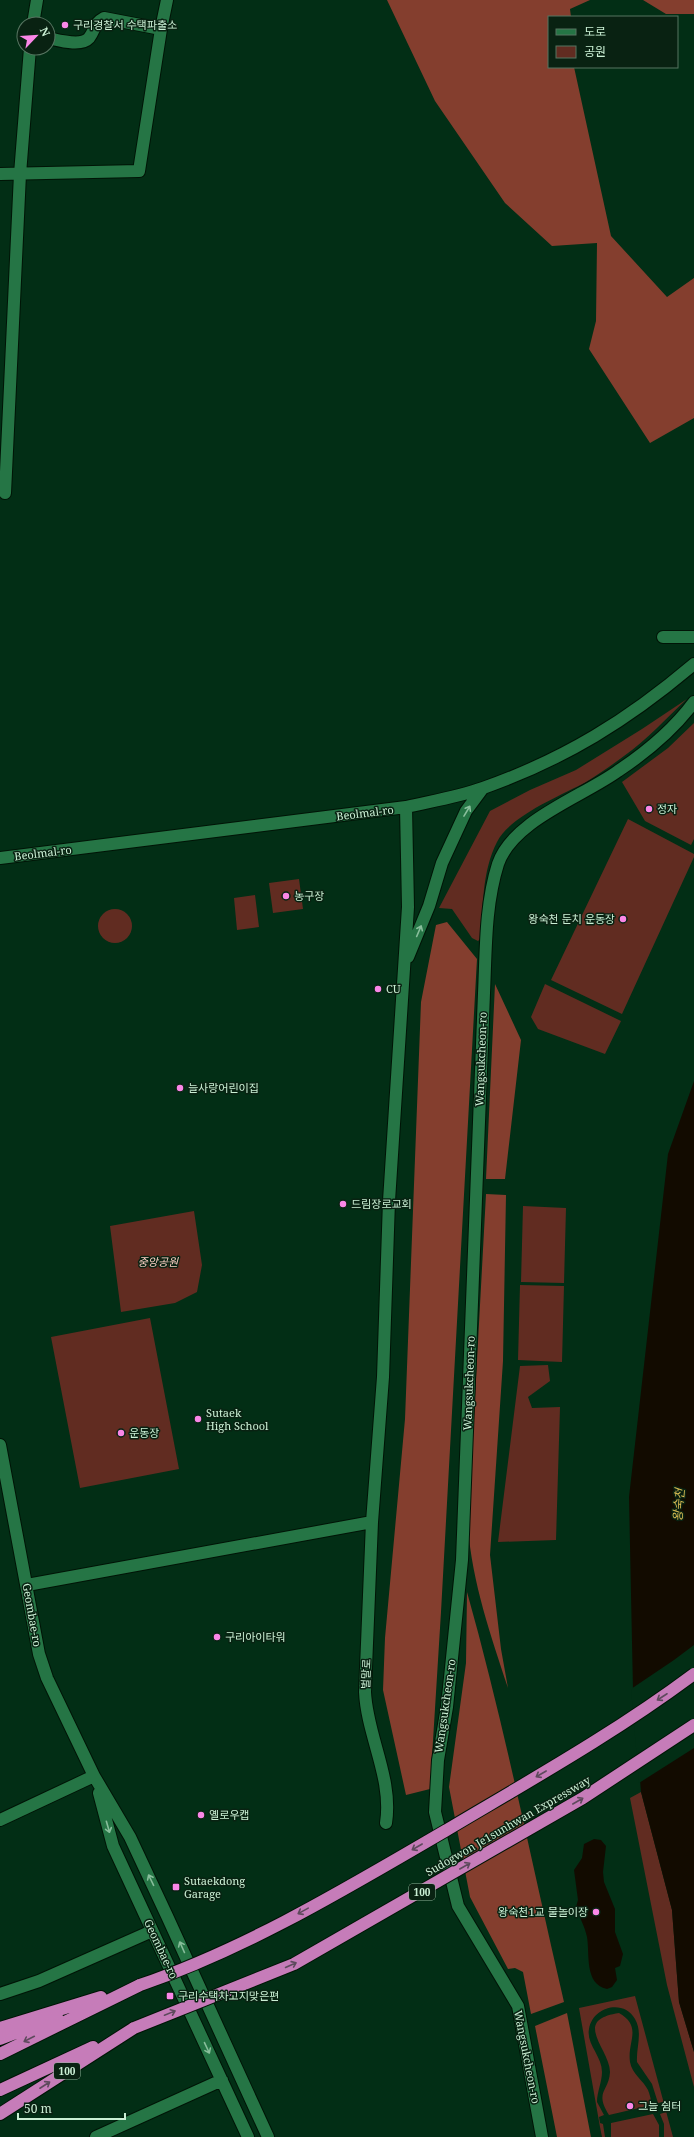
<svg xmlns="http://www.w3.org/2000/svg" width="694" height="2137" viewBox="0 0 694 2137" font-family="'Noto Serif','Noto Sans KR',serif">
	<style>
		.green { fill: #612c21 }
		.forest { fill: #843e2e }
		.water { fill: #120b00 }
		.pier { fill: #022e15 }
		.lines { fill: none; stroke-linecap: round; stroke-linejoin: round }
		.minor-casing { stroke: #001406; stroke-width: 14 }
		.highway-casing { stroke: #001406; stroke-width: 14 }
		.minor { stroke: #257545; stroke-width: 12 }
		.highway { stroke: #c67cb9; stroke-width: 12 }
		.highway-bridge-casing { stroke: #001406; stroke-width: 14; stroke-linecap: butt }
		.highway-bridge { stroke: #c67cb9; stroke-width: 12 }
		.oneway { stroke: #88be9b }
		.oneway2 { stroke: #5e4a5d }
		.poi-dot { fill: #fa87e7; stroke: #092212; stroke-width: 1.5 }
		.labels { text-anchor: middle; stroke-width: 3; stroke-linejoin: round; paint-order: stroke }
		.shield { fill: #092212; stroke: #90b29a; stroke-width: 1 }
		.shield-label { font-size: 10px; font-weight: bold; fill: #caefd4 }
		.poi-label { font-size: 11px; fill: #caefd4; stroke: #092212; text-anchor: start }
		.street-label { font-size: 11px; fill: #caefd4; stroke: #092212 }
		.park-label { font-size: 11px; font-style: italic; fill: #facec3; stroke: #092212 }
		.water-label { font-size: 12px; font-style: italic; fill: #debf54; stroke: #092212 }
	</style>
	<rect width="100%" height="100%" fill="#022e15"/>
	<path class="green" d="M 687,699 C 666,718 647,740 624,756 C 612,765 599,774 586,782 C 560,796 510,816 497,842 C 482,871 483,907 481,938 L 478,941 L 472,938 L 452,909 L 439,908 L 490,811 L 530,790 L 576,770 L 642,729 Z
		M 694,723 L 694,839 L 691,845 L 645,821 L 622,782 L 668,748 Z
		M 628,819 L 694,854 L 694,857 L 622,1014 L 551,980 Z
		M 299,879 L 303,909 L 273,913 L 269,883 Z
		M 255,895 L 259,927 L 237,930 L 234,898 Z
		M98 926a17 17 0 1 1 34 0a17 17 0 1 1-34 0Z
		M 545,984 L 621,1021 L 605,1054 L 538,1029 L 531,1017 Z
		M 523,1206 L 566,1208 L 564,1283 L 521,1282 Z
		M 194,1211 L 202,1265 L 197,1292 L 175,1303 L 121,1312 L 110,1226 Z
		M 520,1285 L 564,1286 L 562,1362 L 518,1360 Z
		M 150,1318 L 179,1469 L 80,1488 L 51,1337 Z
		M 548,1365 L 550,1381 L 528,1397 L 532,1408 L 560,1407 L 556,1540 L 498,1542 L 520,1366 Z
		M 641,1792 L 672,1910 L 679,2002 L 694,2052 L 694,2087 L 667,1985 L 630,1798 Z
		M 635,1996 L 673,2137 L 664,2137 L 664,2124 L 660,2114 L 666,2112 L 663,2102 L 658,2103 L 652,2084 L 637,2062 C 636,2047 643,2033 635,2019 C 624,1999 593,2006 589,2029 C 586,2044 602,2056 602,2072 C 602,2082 597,2092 597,2102 L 604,2115 L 599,2117 L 600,2123 L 603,2124 L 605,2137 L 602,2137 L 600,2127 L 579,2008 Z
		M 619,2013 C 643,2027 627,2041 630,2062 C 632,2074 643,2080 648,2090 C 650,2095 651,2100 652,2105 L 609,2115 C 594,2091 609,2092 610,2072 C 610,2049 571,2020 619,2013 Z
		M 653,2114 L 659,2125 L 659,2137 L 611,2137 L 611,2123 Z"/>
	<path class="forest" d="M 387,0 L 590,0 L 570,9 L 571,17 L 549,17 L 549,67 L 574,67 L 611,236 L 667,297 L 694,278 L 694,418 L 650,443 L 589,349 L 596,321 L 597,243 L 552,246 L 505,203 L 435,101 Z
		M 643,0 L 694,0 L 694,14 L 666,14 Z
		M 447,922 L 477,959 L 441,1612 L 430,1789 L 406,1795 L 383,1690 L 385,1638 L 405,1419 L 421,1002 L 436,925 Z
		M 495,984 L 521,1040 L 505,1179 L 486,1179 Z
		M 486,1194 L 506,1195 L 503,1361 L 490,1555 L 501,1649 L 508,1688 C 491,1636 472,1582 468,1527 Z
		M 467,1592 C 505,1727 532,1865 564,2002 L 531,2014 L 523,1972 L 515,1968 L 508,1969 L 470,1897 L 449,1787 L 466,1663 Z
		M 567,2013 L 591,2137 L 557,2137 L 535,2026 Z"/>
	<path class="water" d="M 694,1081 L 694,2052 L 679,2002 L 672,1910 L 641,1792 L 633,1690 L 629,1497 L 668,1154 Z
		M 594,1839 L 601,1840 L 606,1846 L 603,1872 L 604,1882 L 615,1909 L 615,1932 L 623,1954 L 620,1966 L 615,1968 L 617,1980 L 612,1987 L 607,1989 C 584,1984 590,1954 587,1937 C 585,1927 579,1916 576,1907 L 578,1900 L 574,1870 L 582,1858 L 584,1844 Z"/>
	<path class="pier" d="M 694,1645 L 694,1748 L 639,1783 L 631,1689 L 674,1660 Z"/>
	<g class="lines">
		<g class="minor-casing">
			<path id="minor" d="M 33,24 L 37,0
				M 48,38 C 58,40 81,47 89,38 C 96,29 93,24 104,18 L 161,29
				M 0,174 L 139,171 L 161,29 L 167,0
				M 5,493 L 20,174 L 30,48
				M 663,637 L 694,637
				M 0,858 L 406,807 C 432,801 458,797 483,788 C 565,759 628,720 694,664
				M 408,957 L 429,906 L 442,863 L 466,811 L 483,788
				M 0,1445 L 39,1654 L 47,1678 L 94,1776 L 130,1837 L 167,1916 L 268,2137
				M 27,1585 L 372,1522
				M 99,1793 L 113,1846 L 248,2137
				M 0,1820 L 94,1776
				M 386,1823 C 393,1778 367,1736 365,1692 L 372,1522 L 383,1377 L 389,1201 L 408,907 L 406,807
				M 0,1994 L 39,1981 L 152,1931
				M 96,2137 L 222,2080
				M 542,2137 L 518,2006 L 458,1906 L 435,1812 L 438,1760 L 447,1707 L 462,1560 L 484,993 C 486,950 485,905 498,864 C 513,820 582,797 618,771 C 645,753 674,729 694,702"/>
		</g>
		<g class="highway-casing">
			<path id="highway" d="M 0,2028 L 101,1997
				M 0,2039 L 57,2017
				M 0,2054 L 140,1985
				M 0,2090 L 93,2047
				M 0,2114 L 134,2028"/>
		</g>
		<use href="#minor" class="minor"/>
		<use href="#highway" class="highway"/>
		<g class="highway-bridge-casing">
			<path id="highway-bridge" d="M 140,1985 C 248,1948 347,1888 445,1831 C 529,1781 615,1733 694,1674
				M 134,2028 L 294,1964 L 583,1798 L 694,1725"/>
		</g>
		<use href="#highway-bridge" class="highway-bridge"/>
	</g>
	<defs><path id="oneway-shaft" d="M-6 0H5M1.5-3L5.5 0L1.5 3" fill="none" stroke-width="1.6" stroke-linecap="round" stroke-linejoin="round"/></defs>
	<g class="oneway">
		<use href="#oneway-shaft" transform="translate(467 811) rotate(-59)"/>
		<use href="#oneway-shaft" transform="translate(419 931) rotate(-67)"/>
		<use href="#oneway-shaft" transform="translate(108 1827) rotate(74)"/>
		<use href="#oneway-shaft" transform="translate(151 1880) rotate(-116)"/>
		<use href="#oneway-shaft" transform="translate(182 1947) rotate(-114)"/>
		<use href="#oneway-shaft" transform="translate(207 2048) rotate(65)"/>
	</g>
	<g class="oneway2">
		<use href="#oneway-shaft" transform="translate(662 1697) rotate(147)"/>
		<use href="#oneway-shaft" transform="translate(541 1774) rotate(150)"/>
		<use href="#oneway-shaft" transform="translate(578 1801) rotate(-30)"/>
		<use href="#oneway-shaft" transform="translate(417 1847) rotate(150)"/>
		<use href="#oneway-shaft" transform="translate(465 1866) rotate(-30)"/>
		<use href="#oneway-shaft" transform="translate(303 1911) rotate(151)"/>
		<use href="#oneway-shaft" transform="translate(291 1965) rotate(-24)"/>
		<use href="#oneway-shaft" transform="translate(170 2013) rotate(-22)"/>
		<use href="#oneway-shaft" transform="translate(29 2039) rotate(153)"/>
		<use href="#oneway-shaft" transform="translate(45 2085) rotate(-33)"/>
	</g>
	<g class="poi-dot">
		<circle cx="65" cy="25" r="4"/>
		<circle cx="649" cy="809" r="4"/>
		<circle cx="286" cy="896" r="4"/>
		<circle cx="623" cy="919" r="4"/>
		<circle cx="378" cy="989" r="4"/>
		<circle cx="180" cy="1088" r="4"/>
		<circle cx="343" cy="1204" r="4"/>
		<circle cx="198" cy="1419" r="4"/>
		<circle cx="121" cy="1433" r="4"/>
		<circle cx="217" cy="1637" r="4"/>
		<circle cx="201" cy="1815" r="4"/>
		<rect x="172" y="1883" width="8" height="8" rx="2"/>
		<circle cx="596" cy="1912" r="4"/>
		<rect x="166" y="1992" width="8" height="8" rx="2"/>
		<circle cx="630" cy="2106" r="4"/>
	</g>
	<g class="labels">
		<g class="shield">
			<rect x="409" y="1884" width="26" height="16" rx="3"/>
			<rect x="54" y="2063" width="26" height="16" rx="3"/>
		</g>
		<g class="shield-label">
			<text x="422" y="1896">100</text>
			<text x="67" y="2075">100</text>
		</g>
		<g class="poi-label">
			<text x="73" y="29">구리경찰서 수택파출소</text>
			<text x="657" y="813">정자</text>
			<text x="294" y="900">농구장</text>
			<text x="615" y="923" text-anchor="end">왕숙천 둔치 운동장</text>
			<text x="386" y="993">CU</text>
			<text x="188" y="1092">늘사랑어린이집</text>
			<text x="351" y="1208">드림장로교회</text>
			<text x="206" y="1417">Sutaek<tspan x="206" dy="13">High School</tspan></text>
			<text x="129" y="1437">운동장</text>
			<text x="225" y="1641">구리아이타워</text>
			<text x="209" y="1819">옐로우캡</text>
			<text x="184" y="1885">Sutaekdong<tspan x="184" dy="13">Garage</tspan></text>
			<text x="588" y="1916" text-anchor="end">왕숙천1교 물놀이장</text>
			<text x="178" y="2000">구리수택차고지맞은편</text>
			<text x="638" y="2110">그늘 쉼터</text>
		</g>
		<g class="street-label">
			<text transform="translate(365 813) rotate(-7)" y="4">Beolmal-ro</text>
			<text transform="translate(43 853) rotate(-7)" y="4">Beolmal-ro</text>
			<text transform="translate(481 1059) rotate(-88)" y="4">Wangsukcheon-ro</text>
			<text transform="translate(469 1383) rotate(-88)" y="4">Wangsukcheon-ro</text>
			<text transform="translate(32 1615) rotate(80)" y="4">Geombae-ro</text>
			<text transform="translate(366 1674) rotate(-88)" y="4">벌말로</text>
			<text transform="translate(445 1706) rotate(-82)" y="4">Wangsukcheon-ro</text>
			<text transform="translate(508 1826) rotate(-30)" y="4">Sudogwon Je1sunhwan Expressway</text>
			<text transform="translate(161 1949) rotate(65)" y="4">Geombae-ro</text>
			<text transform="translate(527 2057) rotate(79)" y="4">Wangsukcheon-ro</text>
		</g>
		<g class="park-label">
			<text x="158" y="1266">중앙공원</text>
		</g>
		<g class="water-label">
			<text transform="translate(679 1505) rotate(-86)" y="4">왕숙천</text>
		</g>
	</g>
	<rect x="548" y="16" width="130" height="52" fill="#092212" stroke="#567460"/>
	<rect x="556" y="29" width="20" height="6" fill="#257545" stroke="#567460"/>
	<text x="584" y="36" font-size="12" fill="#caefd4">도로</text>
	<rect x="556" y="46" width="20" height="12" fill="#612c21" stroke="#567460"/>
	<text x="584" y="56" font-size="12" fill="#caefd4">공원</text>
	<g transform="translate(36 36) rotate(65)"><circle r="19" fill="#092212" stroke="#567460"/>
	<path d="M0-3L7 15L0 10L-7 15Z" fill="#fa87e7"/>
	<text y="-6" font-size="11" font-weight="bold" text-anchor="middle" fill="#caefd4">N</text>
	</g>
	<path d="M18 2113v6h107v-6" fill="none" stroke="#caefd4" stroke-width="2"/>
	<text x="24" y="2113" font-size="12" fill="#caefd4" stroke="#092212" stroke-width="3" paint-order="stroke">50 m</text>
</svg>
